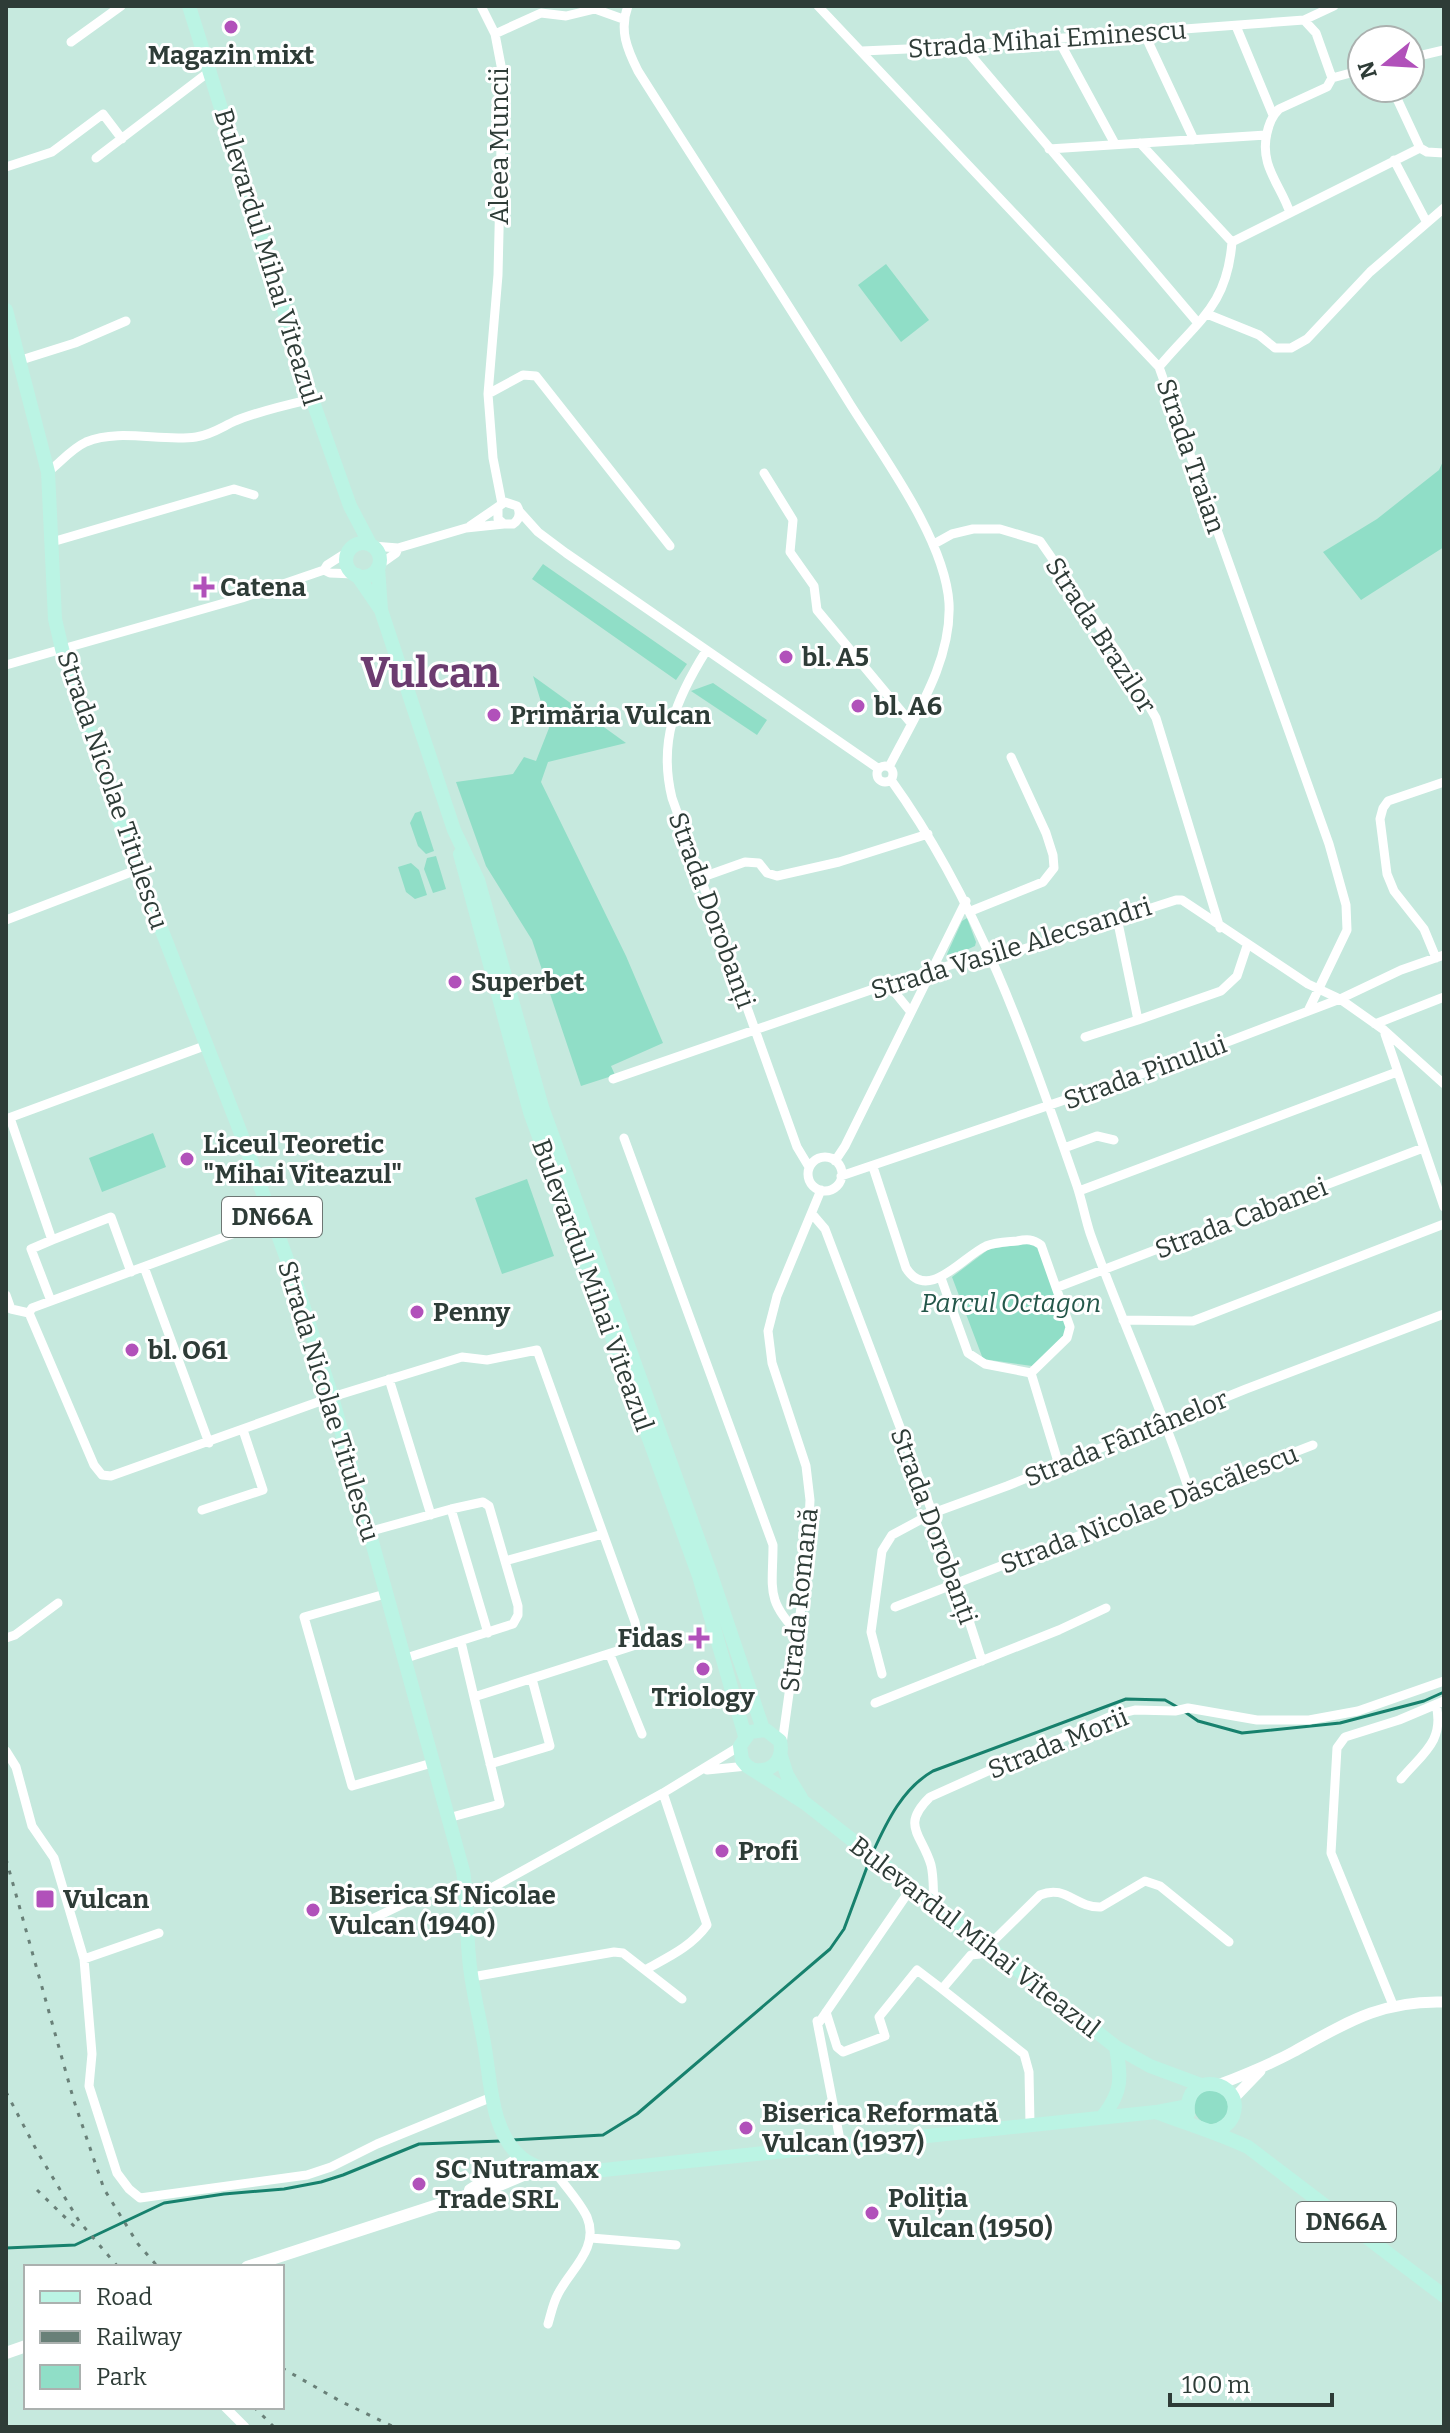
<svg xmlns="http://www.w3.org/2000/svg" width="1450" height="2433" viewBox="0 0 1450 2433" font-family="Bitter,serif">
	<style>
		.green { fill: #90dec7 }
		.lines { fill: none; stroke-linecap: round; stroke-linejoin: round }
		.stream { stroke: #17816d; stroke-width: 3 }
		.minor { stroke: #fff; stroke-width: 9 }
		.tertiary { stroke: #fff; stroke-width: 11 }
		.secondary { stroke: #fff; stroke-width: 12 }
		.primary { stroke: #bbf4e4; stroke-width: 14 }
		.rail { stroke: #698078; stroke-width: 3; stroke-dasharray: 4 8; stroke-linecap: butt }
		.poi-dot { fill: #b151ba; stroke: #fff; stroke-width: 3 }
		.labels { text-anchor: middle; stroke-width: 6; stroke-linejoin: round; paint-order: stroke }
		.shield { fill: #fff; stroke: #6d7673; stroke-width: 2 }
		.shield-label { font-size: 24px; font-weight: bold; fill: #2e3c37 }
		.street-label { font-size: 26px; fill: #2e3c37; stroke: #fff }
		.poi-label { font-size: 26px; font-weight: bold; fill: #2e3c37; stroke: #fff; text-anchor: start }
		.park-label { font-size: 26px; font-style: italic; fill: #24574a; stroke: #fff }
		.town-label { font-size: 42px; font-weight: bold; fill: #6c3c70; stroke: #fff }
	</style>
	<rect width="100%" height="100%" fill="#c6e9de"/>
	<path class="green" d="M 886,264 L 929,320 L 901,342 L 858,285 Z
		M 1444,459 L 1444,547 L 1361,600 L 1323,552 L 1377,519 L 1439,470 Z
		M 543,564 L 687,664 L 676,680 L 532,579 Z
		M 533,676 L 626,743 L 548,762 L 541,782 L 626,956 L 663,1043 L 611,1066 L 615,1075 L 581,1086 L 532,940 L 486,866 L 456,782 L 513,774 L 524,757 L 536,761 L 549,728 Z
		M 713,683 L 767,720 L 757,735 L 691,691 Z
		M 421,811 L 434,851 L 426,854 L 418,846 L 410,823 L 415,813 Z
		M 436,856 L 446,889 L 433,893 L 424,869 L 427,858 Z
		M 411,863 L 419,870 L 427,895 L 415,899 L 406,892 L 398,867 Z
		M 967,918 L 976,942 L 975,946 L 949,958 L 947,954 L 962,921 Z
		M 153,1133 L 166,1167 L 102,1192 L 89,1158 Z
		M 527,1179 L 554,1256 L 502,1274 L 475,1198 Z
		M 1030,1243 L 1038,1247 L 1067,1327 L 1063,1339 L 1032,1366 L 983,1359 L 952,1277 L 989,1249 Z
		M1194 2107a17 17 0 1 1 34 0a17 17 0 1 1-34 0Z"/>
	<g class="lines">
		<path class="stream" d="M 1185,1712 L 1198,1721 L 1242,1733 L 1340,1723 L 1424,1701 L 1444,1692
			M 873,1852 C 887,1821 903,1788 933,1771 L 1126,1699 L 1165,1700 L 1179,1708
			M 512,2140 L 603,2135 L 637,2114 L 830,1949 L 844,1929 L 870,1859
			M 6,2248 L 75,2245 L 164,2203 L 224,2194 L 284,2189 L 321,2182 L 343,2175 L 419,2144 L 501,2141"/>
		<path class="minor" d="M 481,6 L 495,34
			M 628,6 C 619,30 627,49 638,71 C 708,182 781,292 850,404 C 884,458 945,540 949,603 C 952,662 914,717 889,767
			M 818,6 L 1159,367 L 1329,844 L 1346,905 L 1347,930 L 1308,1011
			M 1304,20 L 1334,6
			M 1236,26 L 1273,115
			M 1144,33 L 1194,140
			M 1058,39 L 1115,144
			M 71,42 L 121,6
			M 963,46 L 1198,323
			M 862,51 L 930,48 L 1304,20 L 1316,33 L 1332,78 L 1327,87 L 1279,109 C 1272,116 1269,123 1267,133 C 1259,166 1281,185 1290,213 L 1232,242 C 1227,307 1197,321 1159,367
			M 1410,58 L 1444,50
			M 1332,78 L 1362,70
			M 1392,88 L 1420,148
			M 1140,143 L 1232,242
			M 1049,149 L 1266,135
			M 96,158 L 210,71
			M 1394,160 L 1426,221
			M 6,167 L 52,152 L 103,114 L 122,139
			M 1290,213 L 1420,148 L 1427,152 L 1444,153
			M 1207,314 L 1259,335 L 1275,348 L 1291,348 L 1307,339 L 1370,272 L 1444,208
			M 18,361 L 75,343 L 126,321
			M 488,394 L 523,375 L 536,376 L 670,546
			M 48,472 C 61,462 71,449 86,442 C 120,428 160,442 196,437 C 211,435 222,427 235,421 C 259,411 286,405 312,399
			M 764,473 L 793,520 L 790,552 L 814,586 L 817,610 L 911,723
			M 502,504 L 493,458 L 488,394 L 498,275 L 501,146 L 503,76 L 495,34 L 541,13 L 566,16 L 595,9 L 623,19
			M 520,512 L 538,532 L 566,553 L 879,769
			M 470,526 L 505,502 L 517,506 C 521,513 520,519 513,524 L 504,524 L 498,519 L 498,509
			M 52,542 L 234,489 L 254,495
			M 934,544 L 952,534 L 973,529 L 1000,529 L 1040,541 L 1120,656 L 1156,718 L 1220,928
			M 373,546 L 398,548 L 466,528 L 504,524
			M 379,565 L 396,553 L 398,548
			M 324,570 L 330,573 L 354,574
			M 706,651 C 676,699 658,741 672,798 L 797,1147 L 809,1167
			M 6,665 L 242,598 L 324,570 L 327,565 L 349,551
			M877 774a8 8 0 1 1 16 0a8 8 0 1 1-16 0Z
			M 891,780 C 979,902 1028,1045 1077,1186 C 1082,1201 1085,1217 1090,1233 C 1121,1320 1161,1405 1190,1493
			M 700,878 L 745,862 L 759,863 L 767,873 L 777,876 L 839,862 L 928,834
			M 971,911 L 1043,882 L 1054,868 L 1053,855 L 1046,833 L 1011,757
			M 1117,918 L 1138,1020 L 1221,991 L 1237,976 L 1247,946
			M 6,920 L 139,869
			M 1436,958 L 1424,929 L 1394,891 L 1387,874 L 1380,819 L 1383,808 L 1388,801 L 1444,782
			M 888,984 L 910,1011
			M 1375,1024 L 1444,997
			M 1385,1034 L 1444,1207
			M 1085,1037 L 1138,1020
			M 613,1079 L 888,984 L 990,953 L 1002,956 L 1176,900 L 1182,900 L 1308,984 L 1340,999 L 1384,1030 L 1444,1084
			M 10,1118 L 52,1240 L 31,1249 L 51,1301
			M 6,1119 L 207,1045
			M 624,1138 L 773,1545 C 773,1589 765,1600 799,1634
			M 1064,1148 L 1097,1136 L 1114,1140
			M808 1174a17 17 0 1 1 34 0a17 17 0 1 1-34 0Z
			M 835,1161 L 845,1146 L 966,901
			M 873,1167 L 906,1268 C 928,1303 962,1257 986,1246 C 996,1242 1007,1242 1017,1241 C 1027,1239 1033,1239 1041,1245 L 1070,1327 L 1067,1338 L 1031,1373
			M 841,1176 L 1159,1068 L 1340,999 L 1401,970 L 1444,955
			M 1079,1191 L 1397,1072
			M 813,1215 L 825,1229 L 945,1546 L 982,1661
			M 52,1240 L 111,1217 L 131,1272
			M 144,1267 L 209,1443
			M 941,1278 L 968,1353 L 985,1364 L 1031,1373
			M 1058,1287 L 1423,1148
			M 6,1295 L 11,1309 L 29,1313
			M 29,1313 L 94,1465 L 102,1475 L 111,1476 L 332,1397 L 462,1357 L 487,1360 L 537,1350 L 635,1622 L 639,1644 L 474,1697 L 500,1804 L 448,1818
			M 29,1313 L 32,1308 L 273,1219
			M 1123,1320 L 1193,1321 L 1444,1224
			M 1031,1373 L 1059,1465
			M 389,1379 L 431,1515
			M 451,1509 L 488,1633
			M 202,1510 L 263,1490 L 243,1430
			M 368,1532 L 451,1509 L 483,1502 L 489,1506 L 518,1606 L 518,1615 L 513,1624 L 403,1659
			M 505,1561 L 603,1534
			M 385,1594 L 304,1617 L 352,1786 L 432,1763
			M 895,1607 L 1313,1445
			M 6,1638 L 15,1635 L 58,1603
			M 461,1642 L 474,1697
			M 610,1655 L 642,1734
			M 882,1674 L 871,1632 L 882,1551 L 892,1535 L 933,1513 L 1007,1486 L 1246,1389 L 1444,1314
			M 875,1703 L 1059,1630 L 1106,1608
			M 782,1744 L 807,1564 L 810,1500 L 806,1466 L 772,1363 L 768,1331 L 777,1296 L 821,1190
			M 6,1751 L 16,1767 L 32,1826 L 54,1858 L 84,1959 L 92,2054 L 89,2086 L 117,2173 L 129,2189 L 140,2198 L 307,2175 L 331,2167 L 377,2144 L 492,2097
			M 490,1764 L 550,1746 L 532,1679
			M 707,1770 L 747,1766
			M 1401,1779 C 1422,1754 1445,1741 1436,1705
			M 468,1901 L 663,1793 L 740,1746
			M 934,1904 C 933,1892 934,1877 931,1865 C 922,1834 900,1826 930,1797 L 1111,1716 L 1135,1710 L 1175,1711 L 1188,1708 L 1257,1720 L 1309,1720 L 1358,1711 L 1444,1681
			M 347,1931 L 424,1894 L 465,1884
			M 84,1959 L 159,1933
			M 645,1970 C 668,1957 691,1947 707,1925 L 663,1793
			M 472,1977 L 614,1952 L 623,1953 L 682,1999
			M 1393,2005 L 1331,1853 L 1337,1748 L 1345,1737 L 1399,1720 L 1444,1701
			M 826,2012 L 837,2047 L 843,2052 L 885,2036 L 879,2017 L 917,1970 L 942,1989
			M 817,2021 L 841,2145
			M 818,2024 L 912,1887
			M 1030,2124 L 1029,2072 L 1024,2054 L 942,1989 L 971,1955 L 980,1954 L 1040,1895 C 1066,1884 1075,1908 1101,1907 L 1145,1881 L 1160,1886 L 1229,1942
			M 591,2238 L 676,2245
			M 548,2324 C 551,2314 553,2303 558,2294 C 570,2270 600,2248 587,2217 C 580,2202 565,2186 555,2172
			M 225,2407 L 245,2427"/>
		<path class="tertiary" d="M 1218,2085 C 1244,2075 1269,2065 1293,2052 C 1346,2023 1381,2000 1444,2002
			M 1233,2099 L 1260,2071"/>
		<path class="secondary" d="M 470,2190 L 521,2157
			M 247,2267 L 502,2184 L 540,2168
			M 6,2353 L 26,2346"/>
		<path class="primary" d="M 189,6 L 312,399 L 350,506 L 370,544
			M 6,310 L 48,472 L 55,619 L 62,649 L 118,818 L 240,1131 L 299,1292 L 332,1397 L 463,1871 C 468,1900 466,1928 469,1957 C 471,1986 479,2014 484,2043 C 491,2080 490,2132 522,2158 C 538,2170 556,2172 575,2173 L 1156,2112 L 1187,2106
			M346 560a17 17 0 1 1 34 0a17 17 0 1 1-34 0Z
			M 378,567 L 381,610
			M 357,575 L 381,610 L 454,830 L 478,880 L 542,1107 L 710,1572 L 763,1729
			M 460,854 L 530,1112 L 699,1576 L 745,1736
			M 781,1756 L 787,1775 L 801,1798
			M 755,1770 C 773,1772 784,1759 780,1741 L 766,1730 L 750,1732 L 740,1746 L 742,1760 L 747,1766 L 805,1803 L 1116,2047 L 1150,2066 L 1201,2085
			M 1158,2113 C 1189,2124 1218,2133 1248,2147 L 1444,2296
			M 1188,2114 C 1183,2068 1246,2080 1233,2116 C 1229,2125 1222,2129 1213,2131
			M 1103,2116 C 1123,2091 1121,2078 1116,2047"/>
		<path class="rail" d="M 6,1859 L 74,2101 L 104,2189 L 138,2244 L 158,2267
			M 6,2092 L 38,2153 L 79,2221 L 118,2267
			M 37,2190 L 75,2227
			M 282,2368 L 340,2401 L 394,2427
			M 254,2407 L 274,2427"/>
	</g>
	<g class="poi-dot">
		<circle cx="231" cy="27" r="8"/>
		<path d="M200 575h8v8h8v8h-8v8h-8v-8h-8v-8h8z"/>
		<circle cx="786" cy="657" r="8"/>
		<circle cx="858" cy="706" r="8"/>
		<circle cx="494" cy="715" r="8"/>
		<circle cx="455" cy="982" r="8"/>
		<circle cx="187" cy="1159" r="8"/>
		<circle cx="417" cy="1312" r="8"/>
		<circle cx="132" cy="1350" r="8"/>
		<path d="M695 1626h8v8h8v8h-8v8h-8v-8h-8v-8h8z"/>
		<circle cx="703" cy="1669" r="8"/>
		<circle cx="722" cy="1851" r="8"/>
		<rect x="35" y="1889" width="20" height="20" rx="4"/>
		<circle cx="313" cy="1910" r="8"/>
		<circle cx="746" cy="2128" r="8"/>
		<circle cx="419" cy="2184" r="8"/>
		<circle cx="872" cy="2213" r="8"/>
	</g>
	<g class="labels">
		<g class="shield">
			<rect x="222" y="1197" width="100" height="40" rx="6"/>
			<rect x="1296" y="2202" width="100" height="40" rx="6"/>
		</g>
		<g class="shield-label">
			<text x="272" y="1225">DN66A</text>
			<text x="1346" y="2230">DN66A</text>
		</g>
		<g class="street-label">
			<text transform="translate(1047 39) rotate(-4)" y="9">Strada Mihai Eminescu</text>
			<text transform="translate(499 146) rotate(-90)" y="9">Aleea Muncii</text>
			<text transform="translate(268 257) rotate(73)" y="9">Bulevardul Mihai Viteazul</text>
			<text transform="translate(1191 456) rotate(71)" y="9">Strada Traian</text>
			<text transform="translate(1101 635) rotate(57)" y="9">Strada Brazilor</text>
			<text transform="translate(113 790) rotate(71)" y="9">Strada Nicolae Titulescu</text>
			<text transform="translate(712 910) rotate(70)" y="9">Strada Dorobanți</text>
			<text transform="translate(1011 948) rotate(-17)" y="9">Strada Vasile Alecsandri</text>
			<text transform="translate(1145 1072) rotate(-20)" y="9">Strada Pinului</text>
			<text transform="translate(1241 1218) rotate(-21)" y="9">Strada Cabanei</text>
			<text transform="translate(593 1285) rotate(70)" y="9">Bulevardul Mihai Viteazul</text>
			<text transform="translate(329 1401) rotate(73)" y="9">Strada Nicolae Titulescu</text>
			<text transform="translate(1126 1438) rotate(-22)" y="9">Strada Fântânelor</text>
			<text transform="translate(1149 1509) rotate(-21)" y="9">Strada Nicolae Dăscălescu</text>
			<text transform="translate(934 1526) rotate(70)" y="9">Strada Dorobanți</text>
			<text transform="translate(799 1600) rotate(-84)" y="9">Strada Romană</text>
			<text transform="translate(1058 1743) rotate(-22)" y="9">Strada Morii</text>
			<text transform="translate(975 1937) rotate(38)" y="9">Bulevardul Mihai Viteazul</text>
		</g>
		<g class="poi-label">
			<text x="231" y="64" text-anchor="middle">Magazin mixt</text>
			<text x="220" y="596">Catena</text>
			<text x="802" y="666">bl. A5</text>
			<text x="874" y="715">bl. A6</text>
			<text x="510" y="724">Primăria Vulcan</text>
			<text x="471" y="991">Superbet</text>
			<text x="203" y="1153">Liceul Teoretic<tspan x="203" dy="30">"Mihai Viteazul"</tspan></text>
			<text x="433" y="1321">Penny</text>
			<text x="148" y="1359">bl. O61</text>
			<text x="683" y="1647" text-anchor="end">Fidas</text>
			<text x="703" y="1706" text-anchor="middle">Triology</text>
			<text x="738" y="1860">Profi</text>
			<text x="329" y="1904">Biserica Sf Nicolae<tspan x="329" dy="30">Vulcan (1940)</tspan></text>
			<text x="63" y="1908">Vulcan</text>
			<text x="762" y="2122">Biserica Reformată<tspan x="762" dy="30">Vulcan (1937)</tspan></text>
			<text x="435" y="2178">SC Nutramax<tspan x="435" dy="30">Trade SRL</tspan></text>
			<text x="888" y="2207">Poliția<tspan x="888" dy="30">Vulcan (1950)</tspan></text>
		</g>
		<g class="park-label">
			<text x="1011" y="1312">Parcul Octagon</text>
		</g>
		<g class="town-label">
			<text x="430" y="687">Vulcan</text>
		</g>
	</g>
	<rect width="1450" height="2433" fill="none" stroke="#2e3c37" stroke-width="16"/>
	<rect x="24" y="2265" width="260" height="144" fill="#ffffff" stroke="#abb1af" stroke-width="2"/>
	<rect x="40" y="2291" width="40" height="12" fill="#bbf4e4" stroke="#abb1af" stroke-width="2"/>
	<text x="96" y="2305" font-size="24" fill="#2e3c37">Road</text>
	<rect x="40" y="2331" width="40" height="12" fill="#698078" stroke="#abb1af" stroke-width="2"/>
	<text x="96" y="2345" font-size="24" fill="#2e3c37">Railway</text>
	<rect x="40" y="2365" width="40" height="24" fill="#90dec7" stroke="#abb1af" stroke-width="2"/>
	<text x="96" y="2385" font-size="24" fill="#2e3c37">Park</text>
	<g transform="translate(1386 64) rotate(252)"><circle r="38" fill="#ffffff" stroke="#abb1af" stroke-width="2"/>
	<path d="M0-6L14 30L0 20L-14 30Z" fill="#b151ba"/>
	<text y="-12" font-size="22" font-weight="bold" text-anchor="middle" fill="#2e3c37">N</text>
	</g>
	<path d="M1170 2393v12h162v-12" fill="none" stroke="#2e3c37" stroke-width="4"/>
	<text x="1182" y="2393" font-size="24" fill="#2e3c37" stroke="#ffffff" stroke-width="6" paint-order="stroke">100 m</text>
</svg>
